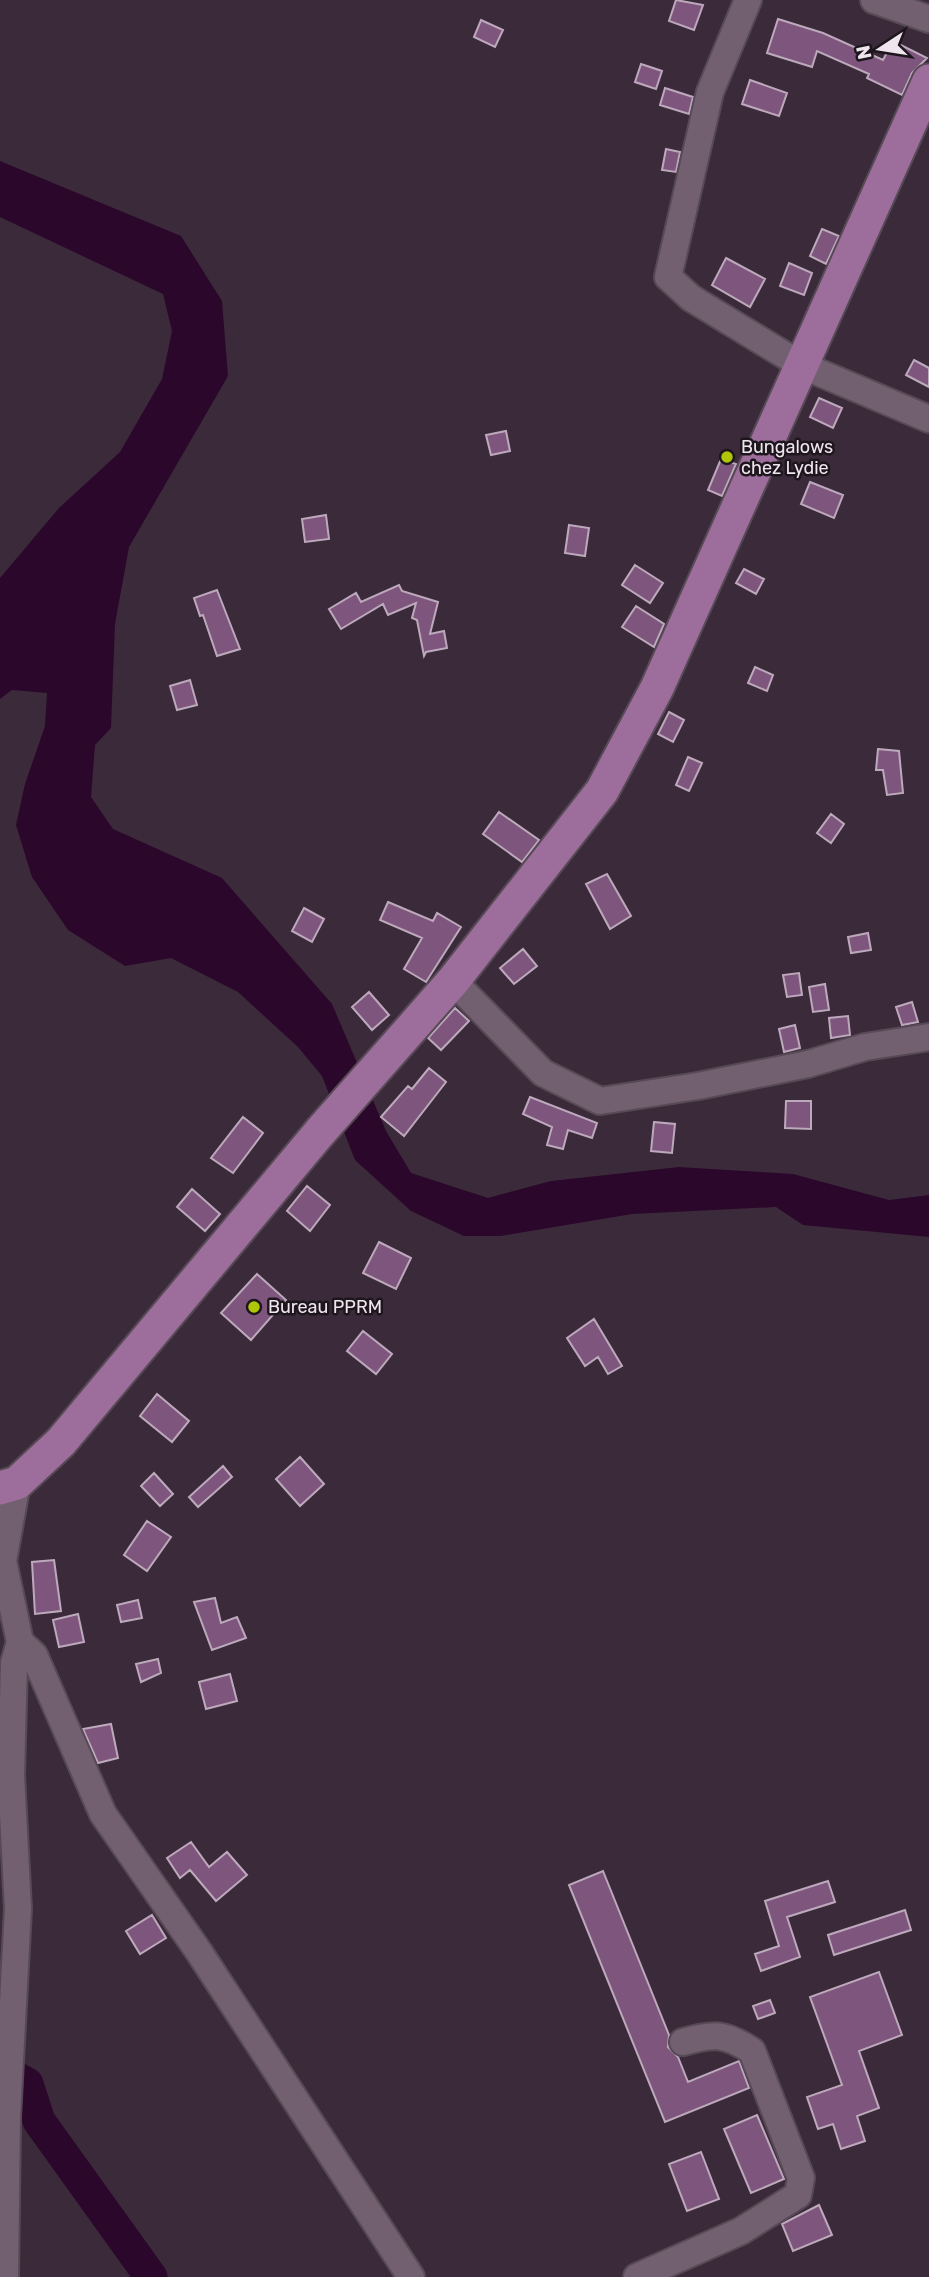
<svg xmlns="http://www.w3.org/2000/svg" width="929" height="2277" viewBox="0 0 929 2277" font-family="Rubik,sans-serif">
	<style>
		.water { fill: #2b072b }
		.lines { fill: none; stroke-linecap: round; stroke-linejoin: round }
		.river { stroke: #2b072b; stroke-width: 33 }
		.building { fill: #7e557d; stroke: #bda9bc; stroke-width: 2 }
		.minor-casing { stroke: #574a56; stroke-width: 30 }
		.major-casing { stroke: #574a56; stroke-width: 37 }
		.minor { stroke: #726071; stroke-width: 26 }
		.major { stroke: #9d6d9c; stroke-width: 33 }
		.poi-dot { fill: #afc506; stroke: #1d161d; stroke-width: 2.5 }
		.labels { text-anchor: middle; stroke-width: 5; stroke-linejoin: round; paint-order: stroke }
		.poi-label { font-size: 18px; fill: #efe5ee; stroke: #1d161d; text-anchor: start }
	</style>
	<rect width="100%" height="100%" fill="#3b2b3a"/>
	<path class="water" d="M 0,161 L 181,236 L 222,301 L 228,376 L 129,547 L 115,624 L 111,728 L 95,745 L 91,797 L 113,829 L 222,878 L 332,1004 L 386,1131 L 411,1173 L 488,1198 L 551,1181 L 679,1167 L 793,1174 L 889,1200 L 929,1195 L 929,1237 L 803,1225 L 776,1207 L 632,1214 L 501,1236 L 464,1236 L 411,1211 L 355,1160 L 322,1076 L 298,1047 L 238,992 L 171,958 L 125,966 L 68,930 L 32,877 L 16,825 L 25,784 L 45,726 L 47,693 L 12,690 L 0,699 L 0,578 L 59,508 L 120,452 L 162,379 L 172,331 L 163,294 L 0,217 Z"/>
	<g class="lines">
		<path class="river" d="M 0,2069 L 27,2084 L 39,2121 L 151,2277"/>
	</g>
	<path class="building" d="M 676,0 L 703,5 L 694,30 L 669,21 Z
		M 778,19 L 823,33 L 883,60 L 893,41 L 927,58 L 912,73 L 902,95 L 867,78 L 869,74 L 817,51 L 812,67 L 767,53 Z
		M 481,20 L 503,30 L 495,47 L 474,37 Z
		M 641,64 L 662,71 L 656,89 L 635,82 Z
		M 750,80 L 787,93 L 779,116 L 742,104 Z
		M 665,88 L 693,97 L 689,114 L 660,105 Z
		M 666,149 L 680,152 L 676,172 L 662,170 Z
		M 822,229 L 839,236 L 826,264 L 810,256 Z
		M 726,258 L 765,279 L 750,307 L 712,285 Z
		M 789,263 L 812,273 L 804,295 L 780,286 Z
		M 914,360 L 929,368 L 929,387 L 906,375 Z
		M 819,398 L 842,408 L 833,428 L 810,417 Z
		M 506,431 L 510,451 L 491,455 L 486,435 Z
		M 721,459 L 736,464 L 722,496 L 708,490 Z
		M 810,482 L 843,495 L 834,518 L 801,504 Z
		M 326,515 L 329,539 L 305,542 L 302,519 Z
		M 569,525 L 589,528 L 585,556 L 565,553 Z
		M 635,565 L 663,583 L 650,603 L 622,585 Z
		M 744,569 L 764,579 L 756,594 L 736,583 Z
		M 399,585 L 402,591 L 438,602 L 430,634 L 444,631 L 447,648 L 426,652 L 424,656 L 417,620 L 412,618 L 416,603 L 388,615 L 383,604 L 341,629 L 329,609 L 356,593 L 361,602 Z
		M 217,590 L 240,649 L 217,656 L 203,615 L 200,616 L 194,598 Z
		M 636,606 L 664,624 L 654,647 L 622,627 Z
		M 755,667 L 773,675 L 767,691 L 748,683 Z
		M 190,680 L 197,705 L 177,710 L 170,686 Z
		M 669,712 L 684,720 L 673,742 L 658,734 Z
		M 878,749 L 899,751 L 903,793 L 887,795 L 883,770 L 876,770 Z
		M 688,757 L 702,763 L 689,791 L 676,785 Z
		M 499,812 L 539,840 L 522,862 L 483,834 Z
		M 831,814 L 844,824 L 831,843 L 817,833 Z
		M 607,874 L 631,916 L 610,929 L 586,884 Z
		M 388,902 L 433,921 L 437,913 L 461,927 L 426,982 L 404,969 L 422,938 L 380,920 Z
		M 304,908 L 324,919 L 312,942 L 292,931 Z
		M 868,933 L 871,950 L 851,953 L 848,937 Z
		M 523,949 L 537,966 L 514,984 L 500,968 Z
		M 799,973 L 802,995 L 787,997 L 783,975 Z
		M 825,984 L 829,1010 L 813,1012 L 809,987 Z
		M 369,992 L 389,1015 L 372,1030 L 352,1007 Z
		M 912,1002 L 918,1022 L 902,1025 L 896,1007 Z
		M 455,1008 L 469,1021 L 441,1050 L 428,1038 Z
		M 848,1016 L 850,1035 L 831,1038 L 829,1018 Z
		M 795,1025 L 800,1048 L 784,1052 L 779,1029 Z
		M 429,1068 L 446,1082 L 404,1136 L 381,1117 L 408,1086 L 412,1089 Z
		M 530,1097 L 597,1123 L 592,1138 L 568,1130 L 563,1149 L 547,1145 L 552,1127 L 523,1114 Z
		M 786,1101 L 811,1101 L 811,1129 L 785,1128 Z
		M 243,1117 L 263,1133 L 233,1173 L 211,1158 Z
		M 654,1122 L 675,1124 L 672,1153 L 651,1151 Z
		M 307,1186 L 330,1205 L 310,1231 L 287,1211 Z
		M 192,1189 L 220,1214 L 205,1231 L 177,1207 Z
		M 379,1242 L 411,1258 L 396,1289 L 363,1273 Z
		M 257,1274 L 286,1300 L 251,1340 L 221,1313 Z
		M 594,1319 L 622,1366 L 608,1374 L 598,1357 L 585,1366 L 567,1338 Z
		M 363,1331 L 392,1354 L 376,1374 L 347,1351 Z
		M 157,1394 L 189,1421 L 172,1442 L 140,1416 Z
		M 300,1457 L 324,1484 L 300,1506 L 276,1479 Z
		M 223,1466 L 232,1477 L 198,1507 L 189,1497 Z
		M 154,1473 L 173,1494 L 160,1506 L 141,1486 Z
		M 147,1521 L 171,1537 L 147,1571 L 124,1555 Z
		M 54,1560 L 61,1611 L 35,1614 L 32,1562 Z
		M 215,1598 L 221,1623 L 237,1617 L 246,1638 L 212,1650 L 194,1602 Z
		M 138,1600 L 142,1618 L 121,1622 L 117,1605 Z
		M 78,1614 L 84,1642 L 59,1647 L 53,1620 Z
		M 158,1659 L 161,1673 L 141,1682 L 136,1664 Z
		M 230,1674 L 237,1701 L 206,1709 L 199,1682 Z
		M 111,1724 L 118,1758 L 98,1763 L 83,1729 Z
		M 191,1842 L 209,1867 L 227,1852 L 247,1875 L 216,1901 L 190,1870 L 180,1878 L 167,1858 Z
		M 603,1871 L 669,2035 L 668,2047 L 678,2057 L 688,2082 L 739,2061 L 749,2088 L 665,2122 L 569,1885 Z
		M 828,1881 L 835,1902 L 787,1917 L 800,1957 L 761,1971 L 755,1954 L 779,1946 L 765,1901 Z
		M 905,1910 L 911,1930 L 834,1955 L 828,1935 Z
		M 152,1915 L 166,1938 L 140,1954 L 126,1931 Z
		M 879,1972 L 902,2035 L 859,2051 L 879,2108 L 857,2116 L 865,2141 L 841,2149 L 833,2124 L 818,2129 L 807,2097 L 842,2085 L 810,1997 Z
		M 770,2000 L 775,2013 L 758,2019 L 753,2006 Z
		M 757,2115 L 784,2179 L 751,2193 L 724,2129 Z
		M 701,2152 L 719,2199 L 687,2211 L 669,2164 Z
		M 819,2205 L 832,2235 L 793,2251 L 782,2224 Z"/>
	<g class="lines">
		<g class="minor-casing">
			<path id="minor" d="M 748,0 L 710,92 L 668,277 L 691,298 L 801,365 L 929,419
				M 874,0 L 929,19
				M 453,981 L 543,1073 L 600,1101 L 698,1086 L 808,1064 L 865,1047 L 929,1037
				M 17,1483 L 3,1561 L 20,1642 L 34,1655 L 103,1814 L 199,1952 L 411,2277
				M 5,2277 L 7,2117 L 18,1909 L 11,1775 L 14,1663 L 20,1642
				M 637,2277 L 741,2231 L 798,2195 L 801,2178 L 752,2051 C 725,2033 714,2033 683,2042"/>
		</g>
		<g class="major-casing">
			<path id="major" d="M 0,1488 L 17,1483 L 61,1442 L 320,1132 L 453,981 L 602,791 L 657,688 L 929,81"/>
		</g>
		<use href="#minor" class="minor"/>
		<use href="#major" class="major"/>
	</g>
	<g class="poi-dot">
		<circle cx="727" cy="457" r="7"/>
		<circle cx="254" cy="1307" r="7"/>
	</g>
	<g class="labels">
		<g class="poi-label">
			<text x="741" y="453">Bungalows<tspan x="741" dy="21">chez Lydie</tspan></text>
			<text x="268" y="1313">Bureau PPRM</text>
		</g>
	</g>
	<g transform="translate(880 49) rotate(258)" stroke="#1d161d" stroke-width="5" paint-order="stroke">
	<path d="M0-5L12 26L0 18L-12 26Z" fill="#efe5ee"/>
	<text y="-10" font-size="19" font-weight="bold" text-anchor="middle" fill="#efe5ee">N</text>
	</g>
</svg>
